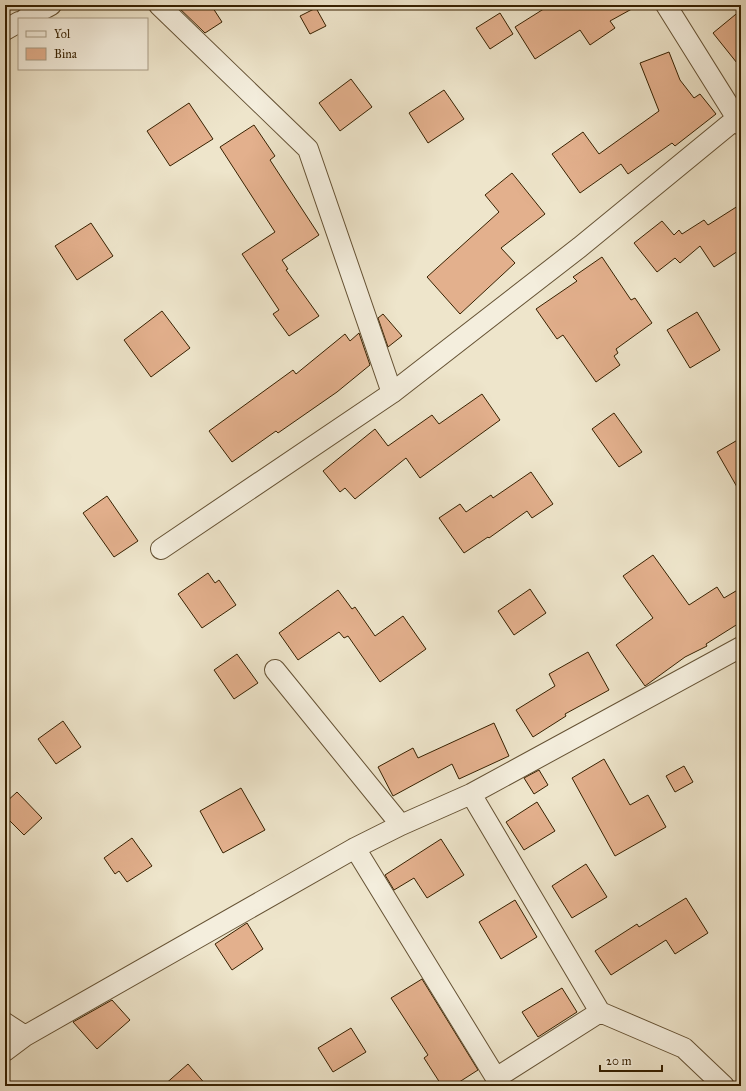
<svg xmlns="http://www.w3.org/2000/svg" width="746" height="1091" viewBox="0 0 746 1091" font-family="'IM FELL Great Primer',serif">
	<style>
		.building { fill: #e3b08d; stroke: #372101 }
		.lines { fill: none; stroke-linecap: round; stroke-linejoin: round }
		.minor-casing { stroke: #655234; stroke-width: 22 }
		.minor { stroke: #f4eedd; stroke-width: 20 }
	</style>
	<rect width="100%" height="100%" fill="#eee5cb"/>
	<filter id="stains"><feTurbulence type="fractalNoise" baseFrequency=".005" numOctaves="4"/><feColorMatrix values="0 0 0 0 .2 0 0 0 0 .09 0 0 0 0 .02 0 0 0 .5 -.17"/></filter>
	<radialGradient id="worn" r=".72"><stop offset=".6" stop-color="#630" stop-opacity="0"/><stop offset="1" stop-color="#630" stop-opacity=".3"/></radialGradient>
	<path class="building" d="M 176,5 L 211,5 L 222,22 L 205,33 Z
		M 550,5 L 639,5 L 610,21 L 615,28 L 590,45 L 580,30 L 535,59 L 515,27 Z
		M 316,8 L 326,26 L 310,34 L 300,16 Z
		M 741,10 L 741,68 L 713,33 Z
		M 500,13 L 513,34 L 490,49 L 476,28 Z
		M 669,52 L 680,80 L 694,98 L 700,94 L 716,114 L 675,146 L 672,143 L 628,174 L 621,164 L 580,193 L 552,154 L 583,132 L 599,154 L 659,111 L 640,63 Z
		M 351,79 L 372,107 L 340,131 L 319,103 Z
		M 444,90 L 464,119 L 428,143 L 409,113 Z
		M 189,103 L 213,139 L 170,166 L 147,131 Z
		M 254,125 L 275,156 L 270,160 L 319,235 L 282,260 L 288,269 L 286,270 L 319,316 L 289,336 L 273,314 L 279,310 L 242,254 L 275,232 L 220,147 Z
		M 512,173 L 545,214 L 501,248 L 515,263 L 460,314 L 427,277 L 499,212 L 485,195 Z
		M 741,204 L 741,249 L 714,267 L 700,246 L 680,263 L 675,258 L 657,272 L 634,243 L 662,221 L 674,235 L 679,230 L 682,234 L 704,220 L 708,225 Z
		M 91,223 L 113,256 L 77,280 L 55,246 Z
		M 602,257 L 631,300 L 635,298 L 652,323 L 616,349 L 618,353 L 614,356 L 620,365 L 596,382 L 563,335 L 557,339 L 536,309 L 577,281 L 573,277 Z
		M 162,311 L 190,348 L 151,377 L 124,340 Z
		M 697,312 L 720,350 L 690,368 L 667,330 Z
		M 383,314 L 402,336 L 388,347 L 378,318 Z
		M 359,333 L 370,365 L 337,392 L 278,433 L 276,431 L 232,462 L 209,431 L 293,370 L 296,374 L 345,334 L 350,341 Z
		M 482,394 L 500,420 L 420,478 L 406,458 L 355,499 L 345,488 L 340,492 L 323,471 L 375,429 L 388,446 L 432,415 L 439,424 Z
		M 614,413 L 642,452 L 619,467 L 592,429 Z
		M 741,438 L 741,494 L 717,452 Z
		M 531,472 L 553,504 L 532,518 L 527,511 L 489,538 L 488,537 L 464,553 L 439,518 L 460,504 L 466,512 L 491,495 L 493,498 Z
		M 107,496 L 138,541 L 114,557 L 83,513 Z
		M 653,555 L 689,605 L 717,587 L 724,598 L 741,588 L 741,622 L 706,644 L 707,646 L 685,657 L 645,686 L 616,645 L 653,618 L 623,576 Z
		M 208,573 L 215,583 L 219,580 L 236,605 L 202,628 L 178,594 Z
		M 530,589 L 546,613 L 514,635 L 498,611 Z
		M 338,590 L 352,609 L 355,607 L 375,636 L 403,616 L 426,649 L 380,682 L 348,636 L 344,638 L 339,632 L 298,660 L 279,633 Z
		M 588,652 L 609,690 L 565,714 L 566,716 L 533,737 L 516,710 L 555,686 L 549,674 Z
		M 237,654 L 258,683 L 234,699 L 214,670 Z
		M 63,721 L 81,747 L 56,764 L 38,739 Z
		M 494,723 L 509,756 L 459,779 L 452,764 L 393,796 L 378,767 L 413,748 L 418,758 Z
		M 604,759 L 630,805 L 648,795 L 666,827 L 615,856 L 572,778 Z
		M 684,766 L 693,782 L 675,792 L 666,776 Z
		M 539,770 L 548,785 L 534,794 L 524,778 Z
		M 241,788 L 265,830 L 223,853 L 200,811 Z
		M 17,792 L 42,818 L 24,835 L 5,816 L 5,803 Z
		M 537,802 L 555,831 L 524,850 L 506,822 Z
		M 132,838 L 152,866 L 127,882 L 119,871 L 115,874 L 104,858 Z
		M 441,839 L 464,875 L 427,898 L 414,878 L 394,890 L 385,875 Z
		M 586,864 L 607,897 L 572,918 L 552,886 Z
		M 686,898 L 708,933 L 675,954 L 666,940 L 611,975 L 595,951 L 637,924 L 639,927 Z
		M 515,900 L 537,937 L 501,959 L 479,922 Z
		M 247,923 L 263,949 L 232,970 L 215,944 Z
		M 422,979 L 478,1070 L 453,1086 L 442,1086 L 424,1058 L 428,1055 L 391,998 Z
		M 562,988 L 577,1012 L 538,1037 L 522,1012 Z
		M 112,1000 L 130,1020 L 97,1049 L 73,1022 Z
		M 351,1028 L 366,1052 L 333,1072 L 318,1048 Z
		M 188,1064 L 207,1086 L 163,1086 Z"/>
	<g class="lines">
		<g class="minor-casing">
			<path id="minor" d="M 159,5 L 308,149 L 392,393
				M 666,5 L 741,125
				M 25,19 L 51,5
				M 5,30 L 19,22
				M 161,549 L 392,393 L 580,247 L 736,119
				M 275,670 L 401,825
				M 471,794 L 600,1012 L 684,1048 L 724,1086
				M 355,848 L 496,1078 L 600,1012
				M 5,1023 L 25,1036
				M 5,1051 L 25,1036 L 355,848 L 401,825 L 471,794 L 741,647"/>
		</g>
		<use href="#minor" class="minor"/>
	</g>
	<rect width="746" height="1091" fill="none" stroke="#eee5cb" stroke-width="20"/>
	<rect x="6" y="6" width="734" height="1079" fill="none" stroke="#372101" stroke-width="2"/>
	<rect x="10" y="10" width="726" height="1071" fill="none" stroke="#372101"/>
	<rect x="18" y="18" width="130" height="52" fill="#f4eedd" stroke="#a89c85"/>
	<rect x="26" y="31" width="20" height="6" fill="#f4eedd" stroke="#a89c85"/>
	<text x="54" y="38" font-size="12" fill="#372101">Yol</text>
	<rect x="26" y="48" width="20" height="12" fill="#e3b08d" stroke="#a89c85"/>
	<text x="54" y="58" font-size="12" fill="#372101">Bina</text>
	<path d="M600 1065v6h62v-6" fill="none" stroke="#372101" stroke-width="2"/>
	<text x="606" y="1065" font-size="12" fill="#372101" stroke="#f4eedd" stroke-width="3" paint-order="stroke">20 m</text>
	<rect width="100%" height="100%" filter="url(#stains)"/>
	<rect width="100%" height="100%" fill="url(#worn)"/>
</svg>
